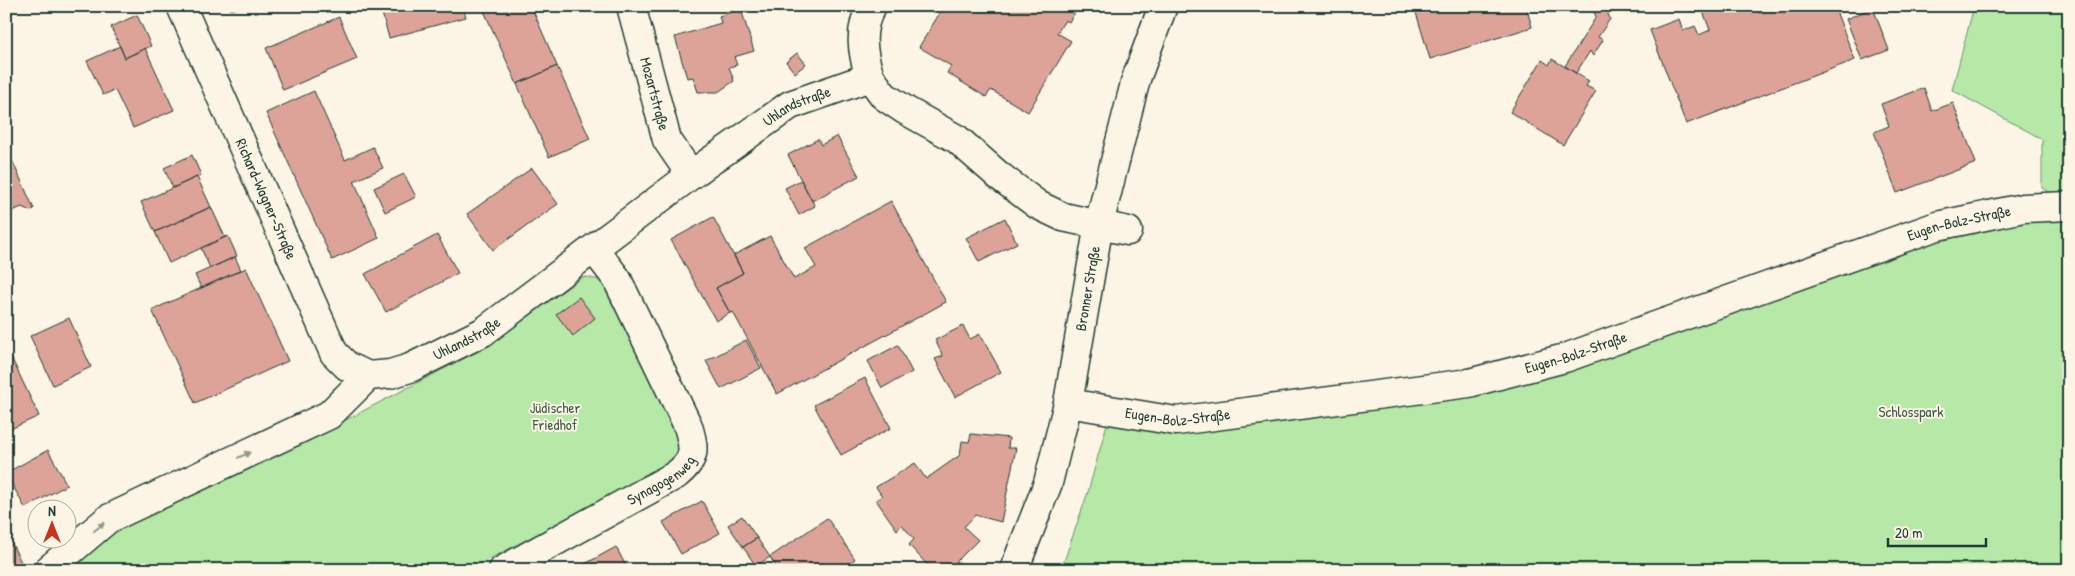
<svg xmlns="http://www.w3.org/2000/svg" width="2075" height="576" viewBox="0 0 2075 576" font-family="'Patrick Hand',sans-serif">
	<style>
		.green { fill: #b6e8a8; stroke: #6a926e }
		.building { fill: #dda399; stroke: #1f3d34 }
		.lines { fill: none; stroke-linecap: round; stroke-linejoin: round }
		.minor-casing { stroke: #1f3d34; stroke-width: 31 }
		.minor { stroke: #fcf5e5; stroke-width: 28 }
		.oneway { fill: #8e998c }
		.labels { text-anchor: middle; stroke-width: 4; stroke-linejoin: round; paint-order: stroke }
		.street-label { font-size: 15px; fill: #1f3d34; stroke: #fcf5e5 }
		.park-label { font-size: 15px; fill: #3d5f4b; stroke: #fcf5e5 }
	</style>
	<rect width="100%" height="100%" fill="#fcf5e5"/>
	<filter id="ink" filterUnits="userSpaceOnUse"><feTurbulence type="fractalNoise" baseFrequency=".02" numOctaves="2"/><feDisplacementMap in="SourceGraphic" scale="10" xChannelSelector="R" yChannelSelector="G"/><feConvolveMatrix kernelMatrix="1 2 1 2 8 2 1 2 1" color-interpolation-filters="sRGB"/></filter>
	<g filter="url(#ink)">
		<path class="green" d="M 1974,6 L 2069,6 L 2069,205 L 2042,188 L 2042,139 L 1952,90 Z
			M 2069,214 L 2069,570 L 1061,570 L 1088,492 L 1108,420 L 1471,391 L 1939,235 Z
			M 587,277 L 599,280 L 604,287 L 677,431 C 682,446 680,452 671,465 L 468,570 L 419,570 L 417,567 L 411,570 L 72,570 L 111,529 L 311,438 L 488,346 L 581,278 Z"/>
		<path class="building" d="M 230,6 L 244,6 L 231,10 Z
			M 380,6 L 463,6 L 466,17 L 389,38 Z
			M 495,6 L 531,6 L 557,66 L 517,84 L 484,11 Z
			M 944,6 L 1079,6 L 1069,22 L 1065,20 L 1057,33 L 1071,41 L 1028,112 L 991,90 L 986,97 L 947,73 L 951,66 L 919,47 Z
			M 1414,6 L 1526,6 L 1532,27 L 1430,59 Z
			M 1592,6 L 1605,6 L 1610,19 L 1598,37 L 1603,40 L 1593,56 L 1590,51 L 1576,73 L 1565,66 L 1596,17 Z
			M 1701,6 L 1757,6 L 1759,13 L 1776,6 L 1778,11 L 1790,6 L 1834,6 L 1855,60 L 1686,124 L 1650,30 L 1679,19 L 1683,31 L 1695,26 L 1699,35 L 1710,30 Z
			M 1873,8 L 1889,50 L 1862,60 L 1846,19 Z
			M 741,9 L 754,51 L 734,57 L 737,65 L 729,67 L 734,81 L 718,92 L 698,92 L 693,77 L 687,78 L 675,37 L 721,23 L 719,16 Z
			M 137,15 L 151,46 L 125,58 L 111,27 Z
			M 339,17 L 357,59 L 283,90 L 266,48 Z
			M 120,46 L 125,58 L 145,48 L 174,110 L 133,128 L 115,90 L 103,95 L 87,61 Z
			M 797,53 L 806,64 L 795,73 L 786,62 Z
			M 1552,59 L 1589,81 L 1586,86 L 1596,91 L 1563,145 L 1510,112 L 1542,60 L 1549,65 Z
			M 557,66 L 590,139 L 549,157 L 517,84 Z
			M 1924,88 L 1932,111 L 1953,103 L 1976,163 L 1897,193 L 1874,132 L 1889,126 L 1881,104 Z
			M 314,91 L 345,160 L 373,147 L 383,168 L 354,181 L 379,238 L 332,260 L 266,113 Z
			M 837,136 L 859,176 L 812,201 L 788,155 L 818,139 L 821,145 Z
			M 192,155 L 201,175 L 173,188 L 164,168 Z
			M 11,158 L 34,209 L 30,211 L 22,207 L 9,212 L 6,219 L 6,160 Z
			M 532,168 L 558,204 L 493,250 L 467,214 Z
			M 404,174 L 416,197 L 385,212 L 374,188 Z
			M 197,177 L 211,207 L 155,232 L 141,202 Z
			M 801,180 L 815,206 L 799,215 L 785,188 Z
			M 891,201 L 946,302 L 777,394 L 733,312 L 730,313 L 716,288 L 743,273 L 734,255 L 770,236 L 794,279 L 816,267 L 805,248 Z
			M 211,207 L 225,237 L 169,263 L 155,232 Z
			M 713,217 L 743,273 L 716,288 L 730,313 L 716,321 L 671,240 Z
			M 1005,218 L 1017,243 L 979,262 L 966,238 Z
			M 437,235 L 458,273 L 386,312 L 365,274 Z
			M 228,236 L 237,256 L 210,268 L 201,248 Z
			M 235,257 L 241,270 L 201,288 L 195,275 Z
			M 246,268 L 288,361 L 195,403 L 152,310 Z
			M 579,297 L 595,318 L 573,336 L 556,314 Z
			M 69,318 L 91,367 L 53,385 L 30,336 Z
			M 963,326 L 970,339 L 980,334 L 1001,372 L 955,397 L 935,359 L 943,356 L 935,340 Z
			M 746,340 L 761,368 L 721,389 L 706,361 Z
			M 898,345 L 912,372 L 882,388 L 868,361 Z
			M 11,357 L 39,416 L 6,431 L 6,359 Z
			M 865,378 L 891,428 L 841,455 L 814,405 Z
			M 971,434 L 1009,438 L 1008,448 L 1016,448 L 1001,522 L 975,515 L 964,527 L 978,540 L 948,570 L 943,570 L 938,565 L 932,570 L 909,545 L 914,539 L 902,525 L 897,530 L 876,500 L 882,496 L 876,487 L 915,463 L 926,479 L 960,455 L 962,441 L 969,442 Z
			M 48,450 L 67,485 L 25,508 L 6,473 Z
			M 702,501 L 720,533 L 681,554 L 663,522 Z
			M 742,516 L 757,538 L 743,547 L 728,525 Z
			M 827,518 L 855,559 L 839,570 L 778,570 L 770,557 Z
			M 757,538 L 770,557 L 756,566 L 743,547 Z
			M 10,540 L 21,562 L 6,569 L 6,542 Z
			M 616,547 L 628,570 L 588,570 L 585,564 Z
			M 585,564 L 588,570 L 574,570 Z"/>
		<g class="lines">
			<g class="minor-casing">
				<g id="minor">
					<path id="s1" d="M 181,6 L 334,353 L 347,366 L 368,376"/>
					<path id="s2" d="M 631,6 L 667,140 L 691,175"/>
					<path d="M 870,77 C 862,53 858,29 872,6"/>
					<path id="s3" d="M 1068,403 L 1176,421 L 1469,383 L 1565,358 L 1937,226 L 2023,208 L 2069,206"/>
					<path id="s4" d="M 48,570 L 108,519 L 329,415 L 368,376 L 390,374 L 410,368 L 483,332 L 691,175 L 790,105 L 870,77 L 884,96 L 905,110 L 957,139 L 998,175 L 1038,205 L 1063,217 L 1128,231"/>
					<path id="s5" d="M 503,570 L 676,475 C 696,459 695,450 688,426 L 617,279 L 594,249"/>
					<path id="s6" d="M 1014,570 L 1048,483 L 1068,403 L 1099,224 L 1136,79 L 1163,6"/>
				</g>
			</g>
			<use href="#minor" class="minor"/>
		</g>
		<defs><path id="oneway-solid" d="M-6-.8H1V-3.2L6.5 0L1 3.2V.8H-6Z" transform="scale(1.25)"/></defs>
		<g class="oneway">
			<use href="#oneway-solid" transform="translate(244 455) rotate(-25)"/>
			<use href="#oneway-solid" transform="translate(99 527) rotate(-40)"/>
		</g>
	</g>
	<g class="labels">
		<g class="street-label">
			<text dy="5" stroke="none"><textPath href="#s2" startOffset="91">Mozartstraße</textPath></text>
			<text dy="5" stroke="none"><textPath href="#s4" startOffset="890">Uhlandstraße</textPath></text>
			<text dy="5" stroke="none"><textPath href="#s1" startOffset="211">Richard-Wagner-Straße</textPath></text>
			<text dy="5" stroke="none"><textPath href="#s3" startOffset="921">Eugen-Bolz-Straße</textPath></text>
			<text dy="5" stroke="none"><textPath href="#s6" startOffset="292">Bronner Straße</textPath></text>
			<text dy="5" stroke="none"><textPath href="#s4" startOffset="485">Uhlandstraße</textPath></text>
			<text dy="5" stroke="none"><textPath href="#s3" startOffset="516">Eugen-Bolz-Straße</textPath></text>
			<text dy="5" stroke="none"><textPath href="#s3" startOffset="111">Eugen-Bolz-Straße</textPath></text>
			<text dy="5" stroke="none"><textPath href="#s5" startOffset="182">Synagogenweg</textPath></text>
		</g>
		<g class="park-label">
			<text x="555" y="413">Jüdischer<tspan x="555" dy="17">Friedhof</tspan></text>
			<text x="1911" y="417">Schlosspark</text>
		</g>
	</g>
	<rect width="2075" height="576" fill="none" stroke="#fcf5e5" stroke-width="25"/>
	<rect x="12" y="12" width="2050" height="551" fill="none" stroke="#1f3d34" stroke-width="2" filter="url(#ink)"/>
	<g transform="translate(52 524)"><circle r="24" fill="#fcf5e5" stroke="#a4ab9e"/>
	<path d="M0-4L9 19L0 12L-9 19Z" fill="#c8321e"/>
	<text y="-8" font-size="14" font-weight="bold" text-anchor="middle" fill="#1f3d34">N</text>
	</g>
	<path d="M1888 538v8h98v-8" fill="none" stroke="#1f3d34" stroke-width="2.5"/>
	<text x="1895" y="538" font-size="15" fill="#1f3d34" stroke="#fcf5e5" stroke-width="4" paint-order="stroke">20 m</text>
</svg>
